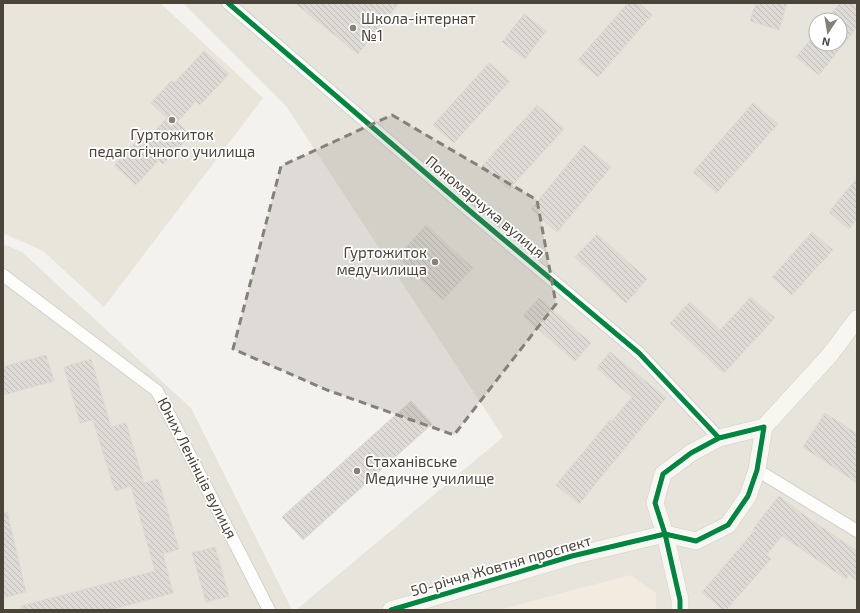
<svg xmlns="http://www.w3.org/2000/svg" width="860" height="613" viewBox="0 0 860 613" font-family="'Exo 2',sans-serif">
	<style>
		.residential { fill: #e7e4dc; fill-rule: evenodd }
		.commercial { fill: #f3ebdf }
		.education { fill: #eae5da }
		.building { fill: url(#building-back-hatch); stroke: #dcd9d4 }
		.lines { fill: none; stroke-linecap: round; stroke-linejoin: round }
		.street-casing { stroke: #d2d0cb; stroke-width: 14 }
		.secondary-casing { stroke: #d3cfc5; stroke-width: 18 }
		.street { stroke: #fdfdfc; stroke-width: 12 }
		.secondary { stroke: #f7f6f1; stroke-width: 17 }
		.cycleway-casing { stroke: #fff; stroke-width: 8 }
		.cycleway { stroke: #00873e; stroke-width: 5 }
		.marked { fill: #868178; fill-opacity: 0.2; stroke: #868178; stroke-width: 3; stroke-dasharray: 8 5; stroke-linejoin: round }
		.poi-dot { fill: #868178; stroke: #fff; stroke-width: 1.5 }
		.labels { text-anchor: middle; stroke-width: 3.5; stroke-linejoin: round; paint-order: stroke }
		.poi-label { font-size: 15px; fill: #4b4439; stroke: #fff; text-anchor: start }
		.street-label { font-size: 15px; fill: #4b4439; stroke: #fff }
	</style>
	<defs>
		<pattern id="building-back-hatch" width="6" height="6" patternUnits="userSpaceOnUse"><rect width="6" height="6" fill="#dedbd6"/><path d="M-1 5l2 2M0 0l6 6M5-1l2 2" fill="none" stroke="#c0bdb8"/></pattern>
	</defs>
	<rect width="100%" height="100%" fill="#f4f2ee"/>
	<path class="residential" d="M 183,3 L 857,3 L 857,610 L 296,610 L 503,437 L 286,106 ZM 816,20 L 840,20 L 840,44 L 816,44 Z
		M 3,244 L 22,252 L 191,408 L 292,610 L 3,610 Z"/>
	<path class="commercial" d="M 630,575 L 656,593 L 656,610 L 499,610 Z"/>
	<path class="education" d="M 3,3 L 160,3 L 263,98 L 104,307 L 43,251 L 3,233 Z"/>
	<path class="building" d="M 295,3 L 399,3 L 358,54 Z
		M 628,3 L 639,3 L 652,15 L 598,77 L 578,60 Z
		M 756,3 L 787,3 L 779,30 L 750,21 Z
		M 840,3 L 857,3 L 857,27 L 819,75 L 796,57 L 816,33 L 816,44 L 840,44 L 840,20 L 826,20 Z
		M 524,14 L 546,31 L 525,59 L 502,42 Z
		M 204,51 L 229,74 L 200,105 L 196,101 L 177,122 L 191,135 L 163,164 L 159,160 L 136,185 L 114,165 L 137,141 L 141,146 L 167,118 L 151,103 L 171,81 L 174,83 Z
		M 489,63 L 510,81 L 454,143 L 433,125 Z
		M 753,103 L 778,124 L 717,193 L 693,172 Z
		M 537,105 L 564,129 L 509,189 L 482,166 Z
		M 584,145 L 611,167 L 557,232 L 531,209 Z
		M 857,178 L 857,219 L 849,229 L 829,212 Z
		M 426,225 L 473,268 L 443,300 L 397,257 Z
		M 812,232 L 833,250 L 792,295 L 772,277 Z
		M 597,234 L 647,279 L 626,303 L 575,257 Z
		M 751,297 L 775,318 L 724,373 L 670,323 L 690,302 L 720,330 Z
		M 539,298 L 591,343 L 575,361 L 523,316 Z
		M 610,352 L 666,398 L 579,504 L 556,485 L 610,420 L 612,421 L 632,397 L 597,368 Z
		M 46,355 L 54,381 L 3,395 L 3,367 Z
		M 91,359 L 111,427 L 126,423 L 144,483 L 158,479 L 179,549 L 163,554 L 173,593 L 109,610 L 21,610 L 21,606 L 155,571 L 131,486 L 115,491 L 93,420 L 80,423 L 64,367 Z
		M 411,401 L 432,424 L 303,540 L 282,517 Z
		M 825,413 L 857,434 L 857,483 L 803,447 Z
		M 779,496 L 808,518 L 857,551 L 857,581 L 849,574 L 846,579 L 782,536 L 766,555 L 771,559 L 726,610 L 723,610 L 702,592 L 755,530 L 753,529 Z
		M 3,512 L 7,512 L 26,592 L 3,598 Z
		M 215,547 L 229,596 L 206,602 L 192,553 Z"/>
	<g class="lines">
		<g class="street-casing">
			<path id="street" d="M 228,3 L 471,212 L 639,353 L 719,438
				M 3,275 L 157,391 L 269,610
				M 757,470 L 857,531"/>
		</g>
		<g class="secondary-casing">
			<path id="secondary" d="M 764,427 L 829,356 L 857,319
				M 391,610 L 572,556 L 665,534 L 696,541 L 728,525 L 748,496 L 757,470 L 764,427 L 719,438 L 691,453 L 663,474 L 655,503 L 665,534 L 680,600 L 680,610"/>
		</g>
		<use href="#street" class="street"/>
		<use href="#secondary" class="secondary"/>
		<g class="cycleway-casing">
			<path id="cycleway" d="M 228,3 L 471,212 L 639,353 L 719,438
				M 391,610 L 572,556 L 665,534 L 696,541 L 728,525 L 748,496 L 757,470 L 764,427 L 719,438 L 691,453 L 663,474 L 655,503 L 665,534 L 680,600 L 680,610"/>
		</g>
		<use href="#cycleway" class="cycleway"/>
	</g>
	<path class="marked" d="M 392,115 L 537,200 L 556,304 L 454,435 L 327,390 L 233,349 L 281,166 Z"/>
	<g class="poi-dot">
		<circle cx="353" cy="28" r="4"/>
		<circle cx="172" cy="120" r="4"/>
		<circle cx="435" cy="262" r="4"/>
		<circle cx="357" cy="471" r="4"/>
	</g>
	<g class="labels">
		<g class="poi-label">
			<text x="361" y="24">Школа-інтернат<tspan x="361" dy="17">№1</tspan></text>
			<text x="172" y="140" text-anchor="middle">Гуртожиток<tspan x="172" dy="17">педагогічного училища</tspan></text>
			<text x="427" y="258" text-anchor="end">Гуртожиток<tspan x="427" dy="17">медучилища</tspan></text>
			<text x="365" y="467">Стаханівське<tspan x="365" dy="17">Медичне училище</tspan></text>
		</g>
		<g class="street-label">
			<text transform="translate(485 207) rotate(40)" y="5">Пономарчука вулиця</text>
			<text transform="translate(197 468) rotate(63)" y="5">Юних Ленінців вулиця</text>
			<text transform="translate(501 566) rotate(-16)" y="5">50-річчя Жовтня проспект</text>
		</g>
	</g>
	<rect width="860" height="613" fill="none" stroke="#4b4439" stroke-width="8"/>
	<g transform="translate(828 32) rotate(192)"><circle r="19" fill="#ffffff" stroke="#b7b4b0"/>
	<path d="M0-3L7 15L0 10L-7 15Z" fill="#868178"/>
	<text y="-6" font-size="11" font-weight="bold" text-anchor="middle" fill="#4b4439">N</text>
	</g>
</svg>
